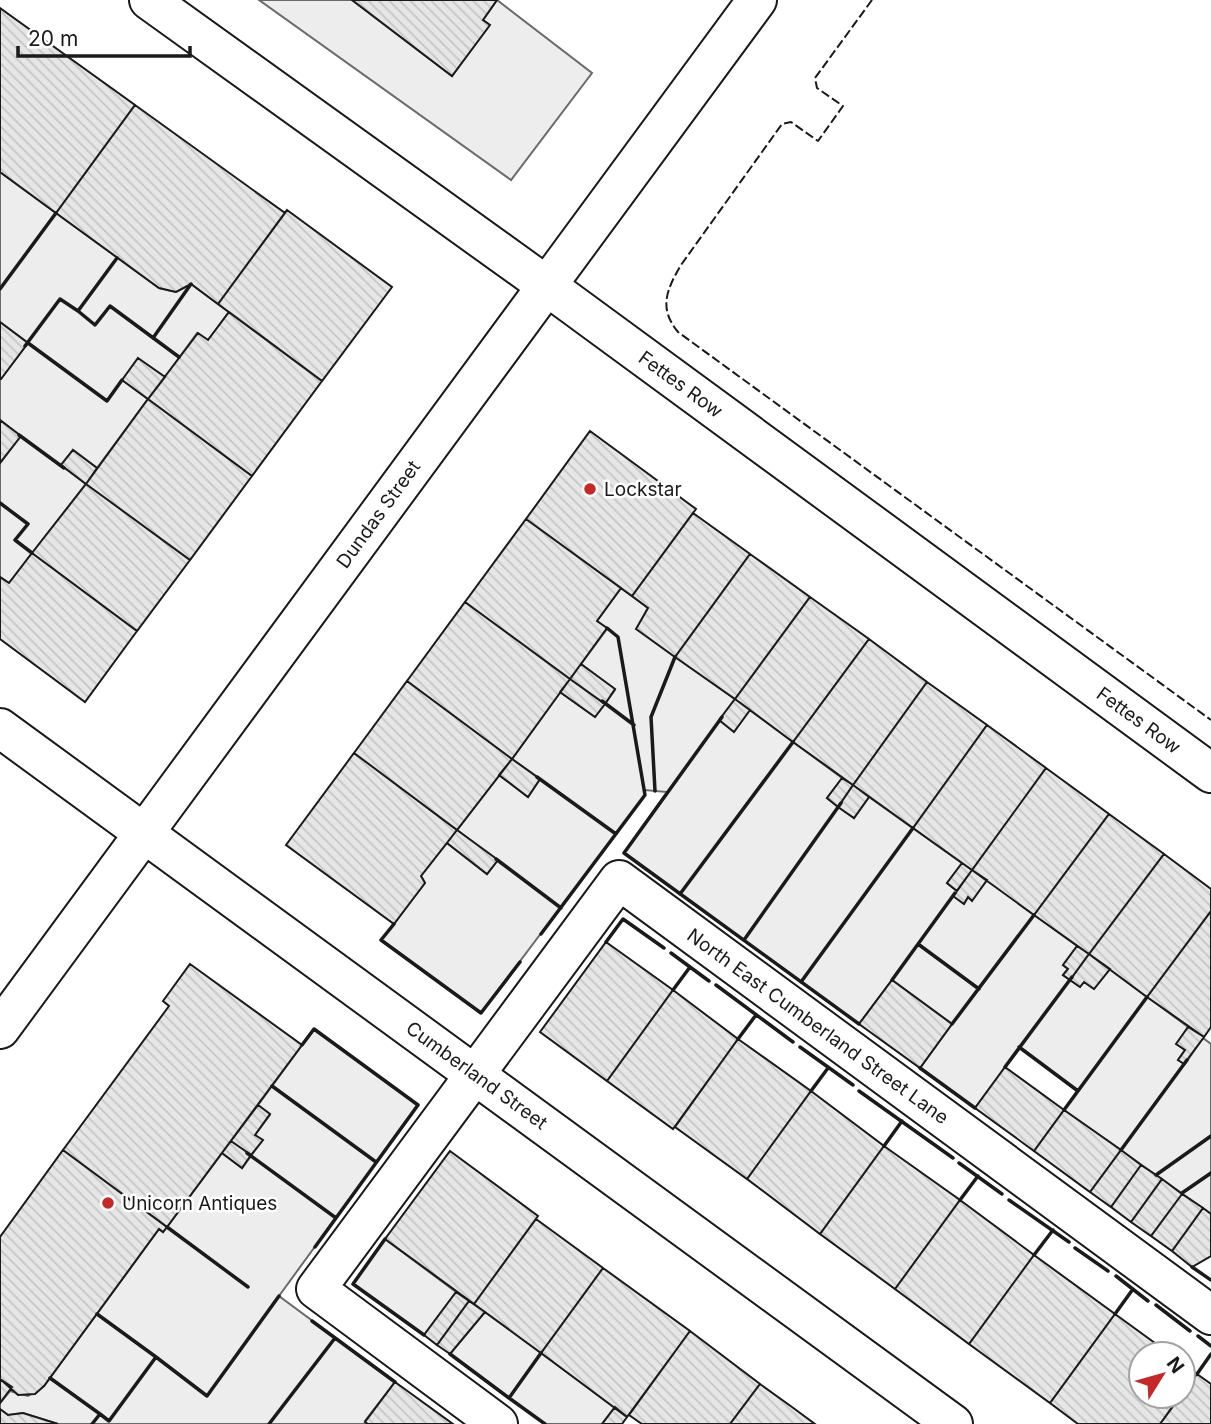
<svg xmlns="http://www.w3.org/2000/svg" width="1211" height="1424" viewBox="0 0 1211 1424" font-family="Inter,sans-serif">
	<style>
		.built { fill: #ededed; stroke: #6a6a6a; stroke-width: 2 }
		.building { fill: url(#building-back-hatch); stroke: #1a1a1a; stroke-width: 2 }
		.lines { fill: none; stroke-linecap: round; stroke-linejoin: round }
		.minor-casing { stroke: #1a1a1a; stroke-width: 42 }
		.minor { stroke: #fff; stroke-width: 38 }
		.fence { stroke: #1a1a1a; stroke-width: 2; stroke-dasharray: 9 3.5; stroke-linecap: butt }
		.wall { stroke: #1a1a1a; stroke-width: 3.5 }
		.poi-dot { fill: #c62828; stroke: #fff; stroke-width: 2.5 }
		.labels { text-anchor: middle; stroke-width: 5; stroke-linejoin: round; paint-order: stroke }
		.street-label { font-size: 19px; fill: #1a1a1a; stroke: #fff }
		.poi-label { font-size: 19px; fill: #1a1a1a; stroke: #fff; text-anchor: start }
	</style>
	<defs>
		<pattern id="building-back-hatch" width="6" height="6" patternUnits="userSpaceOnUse" patternTransform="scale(1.75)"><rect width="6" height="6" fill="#e6e6e6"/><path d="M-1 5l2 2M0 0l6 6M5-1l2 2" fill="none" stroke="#c5c5c5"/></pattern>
	</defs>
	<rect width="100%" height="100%" fill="#fff"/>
	<path class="built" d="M 259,0 L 352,0 L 452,76 L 489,25 L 483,20 L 497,0 L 592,73 L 511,180 Z
		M 0,172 L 159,288 L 176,292 L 191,284 L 229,312 L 208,340 L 197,333 L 165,377 L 138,359 L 123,380 L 148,399 L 97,468 L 73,450 L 61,465 L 86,484 L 9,583 L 0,577 L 0,463 L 20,436 L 0,420 L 0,380 L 28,343 L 0,322 Z
		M 621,588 L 648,608 L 637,629 L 735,699 L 720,720 L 750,710 L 842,778 L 827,798 L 854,818 L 869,797 L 962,863 L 947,883 L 957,891 L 964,903 L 968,897 L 972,900 L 987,880 L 1077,946 L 1063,965 L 1068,969 L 1063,975 L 1080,987 L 1084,982 L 1094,989 L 1110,969 L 1188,1027 L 1177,1044 L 1185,1050 L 1178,1060 L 1185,1064 L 1203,1038 L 1211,1044 L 1211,1214 L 1064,1110 L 1077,1091 L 1020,1048 L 975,1108 L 920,1068 L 952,1024 L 892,980 L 859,1024 L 624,853 L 667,792 L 645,790 L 645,795 L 481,1013 L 381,940 L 425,883 L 421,876 L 447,843 L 487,874 L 497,861 L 457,830 L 499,775 L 528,797 L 540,779 L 512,759 L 560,692 L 595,717 L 615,690 L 581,664 L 607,629 L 597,621 Z
		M 314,1029 L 418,1105 L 279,1296 L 395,1382 L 365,1421 L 368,1424 L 58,1424 L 23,1413 L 8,1415 L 0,1409 L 0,1403 L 10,1391 L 28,1396 L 44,1386 L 159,1229 L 163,1232 L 222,1153 L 242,1168 L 262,1141 L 255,1135 L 270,1115 L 258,1105 Z
		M 385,1239 L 456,1292 L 424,1335 L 353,1284 Z
		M 485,1312 L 615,1407 L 602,1424 L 545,1424 L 450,1354 Z"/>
	<path class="building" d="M 352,0 L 497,0 L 483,20 L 490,25 L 452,76 Z
		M 0,8 L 135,105 L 56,213 L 0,172 Z
		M 135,105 L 285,213 L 218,304 L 191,284 L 176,292 L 159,288 L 56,213 Z
		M 287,210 L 392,287 L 322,381 L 218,304 Z
		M 229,312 L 322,381 L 252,476 L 148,399 L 198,333 L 208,340 Z
		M 0,322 L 28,343 L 1,379 L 0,379 Z
		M 138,358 L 165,377 L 148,399 L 122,380 Z
		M 148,399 L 252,476 L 190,560 L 86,484 Z
		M 0,420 L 21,436 L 0,463 Z
		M 590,431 L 696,509 L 632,596 L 526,519 Z
		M 73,450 L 97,468 L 86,484 L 61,465 Z
		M 86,484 L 190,560 L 137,631 L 32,553 Z
		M 693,513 L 750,554 L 675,657 L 636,629 L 648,608 L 632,596 Z
		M 526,519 L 621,588 L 597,621 L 607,628 L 570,679 L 465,602 Z
		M 32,553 L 137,631 L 85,702 L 0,639 L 0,577 L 9,583 Z
		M 750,554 L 810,597 L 735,699 L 675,657 Z
		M 810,597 L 869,639 L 793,742 L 735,699 Z
		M 465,602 L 570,679 L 512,759 L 407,681 Z
		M 869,639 L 927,682 L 853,785 L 793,742 Z
		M 581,664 L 615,689 L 605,704 L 570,679 Z
		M 570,679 L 605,704 L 595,717 L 560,692 Z
		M 407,681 L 512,759 L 457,830 L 354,753 Z
		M 927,682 L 987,725 L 913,828 L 853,785 Z
		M 735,699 L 750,710 L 734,732 L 719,720 Z
		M 987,725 L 1046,768 L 972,870 L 913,828 Z
		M 354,753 L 457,830 L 421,876 L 425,883 L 394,924 L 286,845 Z
		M 512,759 L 540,779 L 528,797 L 499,775 Z
		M 1046,768 L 1109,814 L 1034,915 L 972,870 Z
		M 842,778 L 853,785 L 838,807 L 827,798 Z
		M 853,785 L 869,797 L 854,818 L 838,807 Z
		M 1109,814 L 1164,854 L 1089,954 L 1034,915 Z
		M 457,830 L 498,860 L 487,874 L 447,843 Z
		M 1164,854 L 1211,889 L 1211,911 L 1147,997 L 1089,954 Z
		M 962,863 L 972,870 L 957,891 L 947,883 Z
		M 972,870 L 987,880 L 972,901 L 968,897 L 964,904 L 953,896 Z
		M 1211,911 L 1211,1027 L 1204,1037 L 1147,997 Z
		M 606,942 L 673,990 L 607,1081 L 540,1032 Z
		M 1077,946 L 1089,954 L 1070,980 L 1063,975 L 1068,969 L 1063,965 Z
		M 1089,954 L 1110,969 L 1094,989 L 1084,982 L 1080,987 L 1070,980 Z
		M 190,964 L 302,1045 L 167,1227 L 63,1150 L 169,1006 L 163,1001 Z
		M 892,980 L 952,1024 L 920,1068 L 859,1024 Z
		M 673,990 L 738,1039 L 673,1129 L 607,1081 Z
		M 1188,1027 L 1204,1037 L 1184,1064 L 1178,1060 L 1185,1050 L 1176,1044 Z
		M 738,1039 L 811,1091 L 747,1179 L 675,1127 Z
		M 1005,1067 L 1064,1110 L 1034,1151 L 975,1108 Z
		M 811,1091 L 884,1146 L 820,1234 L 747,1179 Z
		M 258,1105 L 270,1114 L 255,1135 L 263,1140 L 251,1155 L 231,1141 Z
		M 1064,1110 L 1121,1150 L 1090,1192 L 1034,1151 Z
		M 231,1141 L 251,1155 L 242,1168 L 222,1153 Z
		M 884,1146 L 960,1200 L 895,1289 L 820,1234 Z
		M 63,1150 L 167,1227 L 163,1232 L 159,1229 L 44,1386 L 35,1394 L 18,1395 L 0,1379 L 0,1237 Z
		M 1121,1150 L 1141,1165 L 1111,1207 L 1090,1192 Z
		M 450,1151 L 538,1216 L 474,1304 L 385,1239 Z
		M 1141,1165 L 1162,1179 L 1131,1222 L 1111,1207 Z
		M 1162,1179 L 1182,1194 L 1151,1236 L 1131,1222 Z
		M 1182,1194 L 1203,1208 L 1172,1251 L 1151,1236 Z
		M 960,1200 L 1034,1255 L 969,1344 L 895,1289 Z
		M 1203,1208 L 1211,1214 L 1211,1256 L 1192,1267 L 1172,1251 Z
		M 536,1219 L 603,1268 L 541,1353 L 474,1304 Z
		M 1034,1255 L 1115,1314 L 1050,1403 L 969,1344 Z
		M 603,1268 L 690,1331 L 627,1417 L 541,1353 Z
		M 456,1292 L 469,1301 L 437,1345 L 424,1335 Z
		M 469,1301 L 485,1312 L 450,1354 L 437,1345 Z
		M 1115,1314 L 1170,1354 L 1141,1354 L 1141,1396 L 1180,1396 L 1160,1424 L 1078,1424 L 1050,1403 Z
		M 690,1331 L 760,1384 L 730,1424 L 642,1424 L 629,1415 Z
		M 1183,1364 L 1197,1374 L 1183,1392 Z
		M 1197,1374 L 1211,1384 L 1211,1424 L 1160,1424 Z
		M 0,1379 L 12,1387 L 0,1403 Z
		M 395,1382 L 453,1424 L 368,1424 L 365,1422 Z
		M 760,1384 L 792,1407 L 815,1424 L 730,1424 Z
		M 615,1407 L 627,1417 L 622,1424 L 602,1424 Z
		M 0,1409 L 8,1415 L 23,1413 L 58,1424 L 0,1424 Z"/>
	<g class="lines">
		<g class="minor-casing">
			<path id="minor" d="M 149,0 L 547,286 L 1211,773
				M 0,728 L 953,1424
				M 0,1029 L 757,0
				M 498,1424 L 316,1289 L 619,880 L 1211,1315"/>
		</g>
		<use href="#minor" class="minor"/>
		<path class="fence" d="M 872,0 L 815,78 L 817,88 L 843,106 L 818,141 L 791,122 L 782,124 L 681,265 C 667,289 658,308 678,332 L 1211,720"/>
		<path class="wall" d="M 0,289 L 56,213
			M 78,311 L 95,325 L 110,306 L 179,357
			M 153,338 L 191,284
			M 28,343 L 107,401 L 122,380
			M 25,346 L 60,299 L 78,311 L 117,258
			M 19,435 L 64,468
			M 0,503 L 28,524 L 15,540 L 32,553
			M 602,701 L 634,725
			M 722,717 L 624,853 L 859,1024
			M 537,777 L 616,834
			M 655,791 L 651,717 L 675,657
			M 496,859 L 561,908
			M 680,894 L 793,742
			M 394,924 L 381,940 L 481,1013 L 520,962
			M 541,934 L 645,795 L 618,637 L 607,628
			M 744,940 L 841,803
			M 606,942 L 623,919 L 664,948
			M 918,944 L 979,989
			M 671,953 L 709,981
			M 892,980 L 955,893
			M 801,982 L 913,828
			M 716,985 L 793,1042
			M 673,990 L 690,967
			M 952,1024 L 1034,915
			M 738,1039 L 756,1015
			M 302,1045 L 314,1029 L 418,1105 L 336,1218
			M 800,1047 L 853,1085
			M 1019,1047 L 1078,1091
			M 1005,1067 L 1072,977
			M 920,1068 L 975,1108
			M 272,1086 L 376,1162
			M 811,1091 L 828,1068
			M 859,1091 L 953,1158
			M 1064,1110 L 1147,997
			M 884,1146 L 902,1121
			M 1121,1150 L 1187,1060
			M 247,1153 L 336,1218 L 315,1247
			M 959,1163 L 1002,1194
			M 1156,1175 L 1211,1136
			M 1182,1193 L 1211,1173
			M 960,1200 L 978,1176
			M 1009,1200 L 1069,1242
			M 167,1227 L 248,1287
			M 385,1239 L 353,1284 L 424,1335
			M 1075,1248 L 1108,1271
			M 1034,1255 L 1053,1230
			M 1192,1267 L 1211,1280
			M 1116,1276 L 1148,1301
			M 1156,1305 L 1190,1331
			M 97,1314 L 156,1357
			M 1115,1314 L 1133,1289
			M 312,1321 L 395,1382
			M 1198,1336 L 1211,1346
			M 541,1353 L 509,1398 L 545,1424
			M 450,1354 L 509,1398
			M 1197,1374 L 1211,1354
			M 50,1378 L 100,1414
			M 92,1424 L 100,1414 L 109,1421 L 156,1357 L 207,1396 L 279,1296
			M 269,1424 L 335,1338"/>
	</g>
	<g class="poi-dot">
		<circle cx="590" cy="489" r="7"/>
		<circle cx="108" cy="1203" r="7"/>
	</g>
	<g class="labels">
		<g class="street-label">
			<text transform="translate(681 384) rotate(36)" y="7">Fettes Row</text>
			<text transform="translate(378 514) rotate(-54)" y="7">Dundas Street</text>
			<text transform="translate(1139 720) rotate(36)" y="7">Fettes Row</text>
			<text transform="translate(818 1026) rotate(36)" y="7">North East Cumberland Street Lane</text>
			<text transform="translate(477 1075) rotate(36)" y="7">Cumberland Street</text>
		</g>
		<g class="poi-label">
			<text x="604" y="496">Lockstar</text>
			<text x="122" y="1210">Unicorn Antiques</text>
		</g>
	</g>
	<g transform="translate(1162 1375) rotate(53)"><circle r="33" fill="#ffffff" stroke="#a3a3a3" stroke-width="2"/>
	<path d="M0-5L12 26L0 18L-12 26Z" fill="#c62828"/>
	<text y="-10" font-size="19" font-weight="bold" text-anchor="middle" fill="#1a1a1a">N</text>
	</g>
	<path d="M18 46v10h172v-10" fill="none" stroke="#1a1a1a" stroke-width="3.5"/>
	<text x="28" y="46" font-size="21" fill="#1a1a1a" stroke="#ffffff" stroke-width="5" paint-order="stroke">20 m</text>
</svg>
